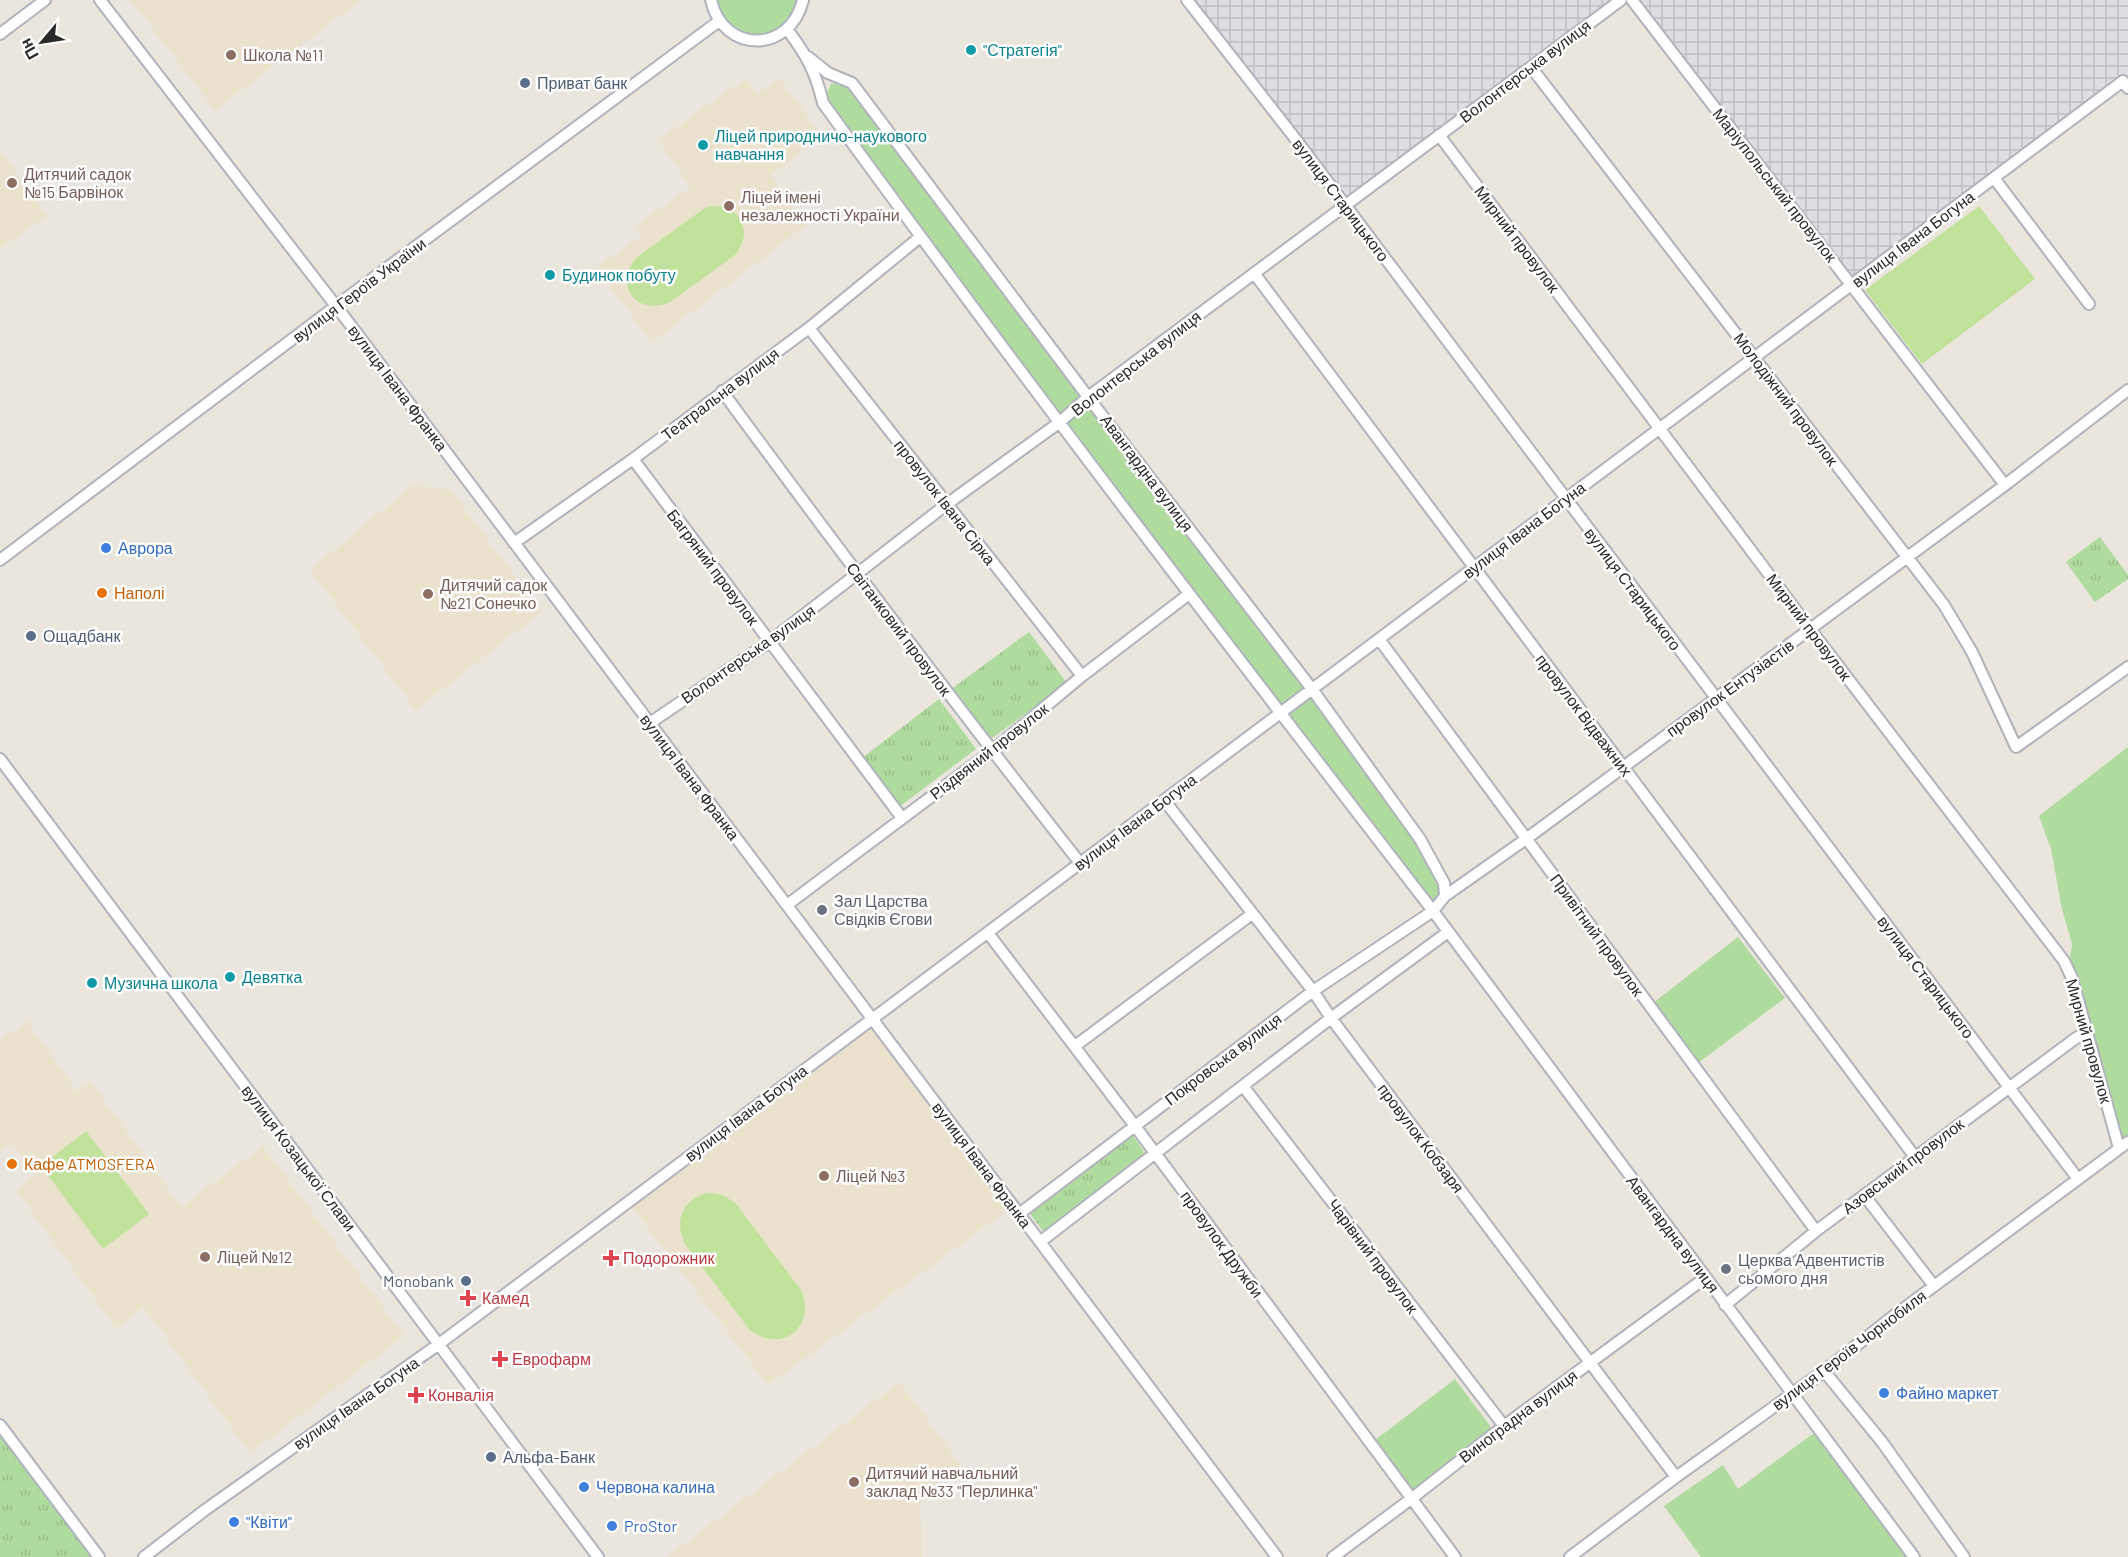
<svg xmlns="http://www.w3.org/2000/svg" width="2128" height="1557" viewBox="0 0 2128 1557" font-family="Barlow,sans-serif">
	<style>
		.industrial { fill: url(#industrial-grid) }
		.education { fill: #eae2cd }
		.grass { fill: #b0db9e }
		.park { fill: url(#park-tufts) }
		.pitch { fill: #c0e29b }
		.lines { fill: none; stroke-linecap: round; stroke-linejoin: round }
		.minor-casing { stroke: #b0b2bc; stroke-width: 14 }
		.minor { stroke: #fff; stroke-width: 10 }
		.culture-dot { fill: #0f9aa8; stroke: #fff; stroke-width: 2 }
		.education-dot { fill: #8d6e63; stroke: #fff; stroke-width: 2 }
		.service-dot { fill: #5c6f8a; stroke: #fff; stroke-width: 2 }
		.shop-dot { fill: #3f7fe0; stroke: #fff; stroke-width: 2 }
		.food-dot { fill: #e8710a; stroke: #fff; stroke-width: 2 }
		.worship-dot { fill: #6b7280; stroke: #fff; stroke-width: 2 }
		.health-dot { fill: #e0444e; stroke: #fff; stroke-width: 2 }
		.labels { text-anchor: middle; stroke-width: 5; stroke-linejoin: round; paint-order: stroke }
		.culture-label { font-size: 16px; fill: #0d838f; stroke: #fff; text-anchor: start }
		.education-label { font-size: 16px; fill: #785e54; stroke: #fff; text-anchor: start }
		.street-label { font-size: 16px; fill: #292929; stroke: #fff }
		.service-label { font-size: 16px; fill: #4e5e75; stroke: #fff; text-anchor: start }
		.shop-label { font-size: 16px; fill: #366cbe; stroke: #fff; text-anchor: start }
		.food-label { font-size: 16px; fill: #c56008; stroke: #fff; text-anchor: start }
		.worship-label { font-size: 16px; fill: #5b616d; stroke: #fff; text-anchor: start }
		.health-label { font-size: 16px; fill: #be3a42; stroke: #fff; text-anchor: start }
	</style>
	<defs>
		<pattern id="industrial-grid" width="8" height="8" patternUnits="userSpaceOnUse" patternTransform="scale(1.5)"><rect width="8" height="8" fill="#dfdde3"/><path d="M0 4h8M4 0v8" fill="none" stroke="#bfbec3"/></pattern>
		<pattern id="park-tufts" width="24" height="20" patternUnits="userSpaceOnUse" patternTransform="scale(1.5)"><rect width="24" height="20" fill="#b0db9e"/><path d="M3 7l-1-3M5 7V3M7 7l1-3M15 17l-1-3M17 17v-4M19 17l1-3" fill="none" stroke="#97bc88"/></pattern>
	</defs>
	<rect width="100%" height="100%" fill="#eae5dd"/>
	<path class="industrial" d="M 1187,0 L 1621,0 L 1345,205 Z
		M 1632,0 L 2128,0 L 2128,88 L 2123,82 L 1851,285 Z"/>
	<path class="education" d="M 131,0 L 361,0 L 215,110 Z
		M 746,78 L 757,94 L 780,78 L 821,136 L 771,175 L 806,225 L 652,342 L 596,268 L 642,236 L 636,226 L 691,187 L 658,140 Z
		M 0,151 L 47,215 L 0,249 Z
		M 413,485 L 451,490 L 541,612 L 416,710 L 310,570 Z
		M 872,1019 L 1009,1209 L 768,1385 L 629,1203 Z
		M 27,1021 L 77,1092 L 91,1082 L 181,1207 L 263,1146 L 404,1336 L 250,1453 L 144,1307 L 116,1328 L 16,1190 L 35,1174 L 12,1143 L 0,1152 L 0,1041 Z
		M 900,1382 L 961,1466 L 920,1497 L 922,1557 L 667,1557 Z"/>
	<path class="grass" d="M 717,0 L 798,0 C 795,6 794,13 790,18 C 771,50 726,34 717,0 Z
		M 852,83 L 1420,839 L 1445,896 L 1433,911 L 823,103 L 831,84 Z
		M 2128,747 L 2128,1136 L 2120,1141 L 2076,986 L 2070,958 L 2072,944 L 2062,909 L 2051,849 L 2039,816 Z
		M 1738,937 L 1785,998 L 1694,1066 L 1649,1006 Z
		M 1455,1379 L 1490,1426 L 1490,1433 L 1410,1494 L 1370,1444 Z
		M 1818,1430 L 1911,1557 L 1701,1557 L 1664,1506 L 1723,1465 L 1738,1489 Z"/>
	<path class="park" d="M 2100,537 L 2128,575 L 2128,579 L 2095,602 L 2066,562 Z
		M 1029,632 L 1067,683 L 987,742 L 950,690 Z
		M 939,699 L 976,749 L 899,807 L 862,758 Z
		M 1128,1129 L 1143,1150 L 1144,1156 L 1045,1232 L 1042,1230 L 1026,1208 Z
		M 0,1433 L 93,1557 L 0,1557 Z"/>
	<path class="pitch" d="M 711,206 C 741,205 754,232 735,255 L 670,302 C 637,317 613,285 636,258 L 702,210 Z
		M 1979,206 L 2035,279 L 1922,364 L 1865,290 Z
		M 86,1131 L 149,1214 L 103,1249 L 41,1166 Z
		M 706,1193 C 719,1193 726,1196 736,1204 L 801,1290 C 817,1327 781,1355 749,1329 L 685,1244 C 674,1221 682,1201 706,1193 Z"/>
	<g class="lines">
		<g class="minor-casing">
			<path id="minor" d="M 100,0 L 346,319 L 1277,1557
				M 711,0 C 723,54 790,54 803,0
				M 1187,0 L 1294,137 L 2078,1179
				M 1632,0 L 2005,485
				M 787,29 C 807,56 815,70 823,103 C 1021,376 1227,644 1433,911 L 1313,991 L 1019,1214
				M 0,34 L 45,0
				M 808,57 L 828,73 L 852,83 L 1088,397 L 1312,689 L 1420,839 L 1444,883 L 1445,896
				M 1531,67 L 1944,605 L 1972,652 L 2016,747 L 2128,667
				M 1439,135 L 1810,629 L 2064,961 L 2072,978 L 2119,1148
				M 1994,178 L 2089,304
				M 1254,273 L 1915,1157
				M 809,328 L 1082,676
				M 722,391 C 839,550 958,708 1080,863
				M 633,459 L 902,818
				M 514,543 L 633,459 L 809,328 L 920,237
				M 0,560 L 352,294 L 719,21
				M 1379,639 L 1816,1231
				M 650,723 L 769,642 L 947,504 L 1060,422 L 1088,397 L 1621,0
				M 0,759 L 598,1557
				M 1164,800 L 1313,991 L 1331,1018 L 1676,1477
				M 787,905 L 992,751 L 1082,676 L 1189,594
				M 988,933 L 1135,1126 L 1455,1557
				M 1075,1046 L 1252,914
				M 1243,1086 L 1504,1426
				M 1864,1195 L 1934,1286
				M 1040,1242 L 1331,1018 L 1448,932
				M 1725,1305 L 1816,1231 L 2076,1038 L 2086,1033
				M 1824,1371 L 1882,1442 L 1964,1557
				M 0,1425 L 99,1557
				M 144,1557 L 205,1510 L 439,1344 L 2123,81 L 2128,88
				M 1333,1557 L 1411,1499 L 1504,1426 L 1705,1278
				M 1570,1557 L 1676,1477 L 1824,1371 L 1895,1315 L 2128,1142
				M 1914,1557 L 1433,911 L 1445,896 L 1526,839 L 2005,485 L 2128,390"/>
		</g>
		<use href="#minor" class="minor"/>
	</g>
	<g class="culture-dot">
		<circle cx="971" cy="50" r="6"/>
		<circle cx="703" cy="145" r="6"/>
		<circle cx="550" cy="275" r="6"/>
		<circle cx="230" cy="977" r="6"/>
		<circle cx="92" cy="983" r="6"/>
	</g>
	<g class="education-dot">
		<circle cx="231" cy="55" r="6"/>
		<circle cx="12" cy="183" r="6"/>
		<circle cx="729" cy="206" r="6"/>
		<circle cx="428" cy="594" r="6"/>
		<circle cx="824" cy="1176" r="6"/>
		<circle cx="205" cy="1257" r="6"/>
		<circle cx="854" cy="1482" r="6"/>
	</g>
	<g class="service-dot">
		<circle cx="525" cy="83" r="6"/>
		<circle cx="31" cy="636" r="6"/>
		<circle cx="466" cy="1281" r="6"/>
		<circle cx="491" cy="1457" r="6"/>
	</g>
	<g class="shop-dot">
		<circle cx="106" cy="548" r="6"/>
		<circle cx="1884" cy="1393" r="6"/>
		<circle cx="584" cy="1487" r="6"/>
		<circle cx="234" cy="1522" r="6"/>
		<circle cx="612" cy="1526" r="6"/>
	</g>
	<g class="food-dot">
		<circle cx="102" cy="593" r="6"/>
		<circle cx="12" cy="1164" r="6"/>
	</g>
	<g class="worship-dot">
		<circle cx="822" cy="910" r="6"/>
		<circle cx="1726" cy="1269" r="6"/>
	</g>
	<g class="health-dot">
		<path d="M608 1249h6v6h6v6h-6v6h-6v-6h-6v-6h6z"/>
		<path d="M465 1289h6v6h6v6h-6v6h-6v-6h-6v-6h6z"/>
		<path d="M497 1350h6v6h6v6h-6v6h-6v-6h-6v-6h6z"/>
		<path d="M413 1386h6v6h6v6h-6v6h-6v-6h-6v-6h6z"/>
	</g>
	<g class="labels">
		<g class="culture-label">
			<text x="983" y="56">"Стратегія"</text>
			<text x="715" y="142">Ліцей природничо-наукового<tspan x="715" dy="18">навчання</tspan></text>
			<text x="562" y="281">Будинок побуту</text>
			<text x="242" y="983">Девятка</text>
			<text x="104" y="989">Музична школа</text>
		</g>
		<g class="education-label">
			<text x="243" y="61">Школа №11</text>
			<text x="24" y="180">Дитячий садок<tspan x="24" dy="18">№15 Барвінок</tspan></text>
			<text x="741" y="203">Ліцей імені<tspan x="741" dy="18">незалежності України</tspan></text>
			<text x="440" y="591">Дитячий садок<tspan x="440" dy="18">№21 Сонечко</tspan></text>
			<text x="836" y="1182">Ліцей №3</text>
			<text x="217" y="1263">Ліцей №12</text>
			<text x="866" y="1479">Дитячий навчальний<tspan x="866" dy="18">заклад №33 "Перлинка"</tspan></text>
		</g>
		<g class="street-label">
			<text transform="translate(1525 71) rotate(-37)" y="6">Волонтерська вулиця</text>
			<text transform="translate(1775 185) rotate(52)" y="6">Маріупольський провулок</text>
			<text transform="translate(1341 200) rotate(53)" y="6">вулиця Старицького</text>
			<text transform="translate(1517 239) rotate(53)" y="6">Мирний провулок</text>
			<text transform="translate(1913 239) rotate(-37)" y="6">вулиця Івана Богуна</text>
			<text transform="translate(359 290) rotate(-37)" y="6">вулиця Героїв України</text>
			<text transform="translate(1136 363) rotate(-38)" y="6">Волонтерська вулиця</text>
			<text transform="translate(398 388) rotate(53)" y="6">вулиця Івана Франка</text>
			<text transform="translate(720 394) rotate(-37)" y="6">Театральна вулиця</text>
			<text transform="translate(1786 399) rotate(53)" y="6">Молодіжний провулок</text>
			<text transform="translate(1147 473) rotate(53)" y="6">Авангардна вулиця</text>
			<text transform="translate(945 502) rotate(52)" y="6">провулок Івана Сірка</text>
			<text transform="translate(1524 530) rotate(-37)" y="6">вулиця Івана Богуна</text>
			<text transform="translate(713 567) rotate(53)" y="6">Багряний провулок</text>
			<text transform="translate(1633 589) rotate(53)" y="6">вулиця Старицького</text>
			<text transform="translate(1809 627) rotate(53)" y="6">Мирний провулок</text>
			<text transform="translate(899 629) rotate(53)" y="6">Світанковий провулок</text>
			<text transform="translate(748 654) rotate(-35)" y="6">Волонтерська вулиця</text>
			<text transform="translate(1730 688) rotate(-36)" y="6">провулок Ентузіастів</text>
			<text transform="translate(1584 715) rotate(53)" y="6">провулок Відважних</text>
			<text transform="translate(989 751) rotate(-38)" y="6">Різдвяний провулок</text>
			<text transform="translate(690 777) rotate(53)" y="6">вулиця Івана Франка</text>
			<text transform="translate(1135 822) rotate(-37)" y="6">вулиця Івана Богуна</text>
			<text transform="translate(1597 935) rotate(54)" y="6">Привітний провулок</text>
			<text transform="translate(1926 977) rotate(53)" y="6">вулиця Старицького</text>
			<text transform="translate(2089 1041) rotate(74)" y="6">Мирний провулок</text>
			<text transform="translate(1223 1059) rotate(-37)" y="6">Покровська вулиця</text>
			<text transform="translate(746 1113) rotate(-37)" y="6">вулиця Івана Богуна</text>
			<text transform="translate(1421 1138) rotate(53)" y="6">провулок Кобзаря</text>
			<text transform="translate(299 1158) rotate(53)" y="6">вулиця Козацької Слави</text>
			<text transform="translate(982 1165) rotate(53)" y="6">вулиця Івана Франка</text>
			<text transform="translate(1903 1166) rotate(-37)" y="6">Азовський провулок</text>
			<text transform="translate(1673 1234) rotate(53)" y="6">Авангардна вулиця</text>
			<text transform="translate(1222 1244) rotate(54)" y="6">провулок Дружби</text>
			<text transform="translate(1373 1256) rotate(53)" y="6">Чарівний провулок</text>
			<text transform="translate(1849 1350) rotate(-37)" y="6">вулиця Героїв Чорнобиля</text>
			<text transform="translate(356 1403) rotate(-35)" y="6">вулиця Івана Богуна</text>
			<text transform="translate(1518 1416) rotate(-37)" y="6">Виноградна вулиця</text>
		</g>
		<g class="service-label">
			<text x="537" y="89">Приват банк</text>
			<text x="43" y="642">Ощадбанк</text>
			<text x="454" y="1287" text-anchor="end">Monobank</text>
			<text x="503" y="1463">Альфа-Банк</text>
		</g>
		<g class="shop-label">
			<text x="118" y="554">Аврора</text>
			<text x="1896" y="1399">Файно маркет</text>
			<text x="596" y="1493">Червона калина</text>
			<text x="246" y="1528">"Квіти"</text>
			<text x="624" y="1532">ProStor</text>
		</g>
		<g class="food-label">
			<text x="114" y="599">Наполі</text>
			<text x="24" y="1170">Кафе ATMOSFERA</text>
		</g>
		<g class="worship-label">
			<text x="834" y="907">Зал Царства<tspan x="834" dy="18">Свідків Єгови</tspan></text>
			<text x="1738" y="1266">Церква Адвентистів<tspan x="1738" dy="18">сьомого дня</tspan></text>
		</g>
		<g class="health-label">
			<text x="623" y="1264">Подорожник</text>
			<text x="482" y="1304">Камед</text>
			<text x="512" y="1365">Еврофарм</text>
			<text x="428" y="1401">Конвалія</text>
		</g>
	</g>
	<g transform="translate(42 42) rotate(241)" stroke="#ffffff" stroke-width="4.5" paint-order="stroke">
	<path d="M0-4.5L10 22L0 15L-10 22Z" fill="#292929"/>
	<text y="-9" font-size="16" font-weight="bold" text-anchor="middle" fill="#292929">Пн</text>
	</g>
</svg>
